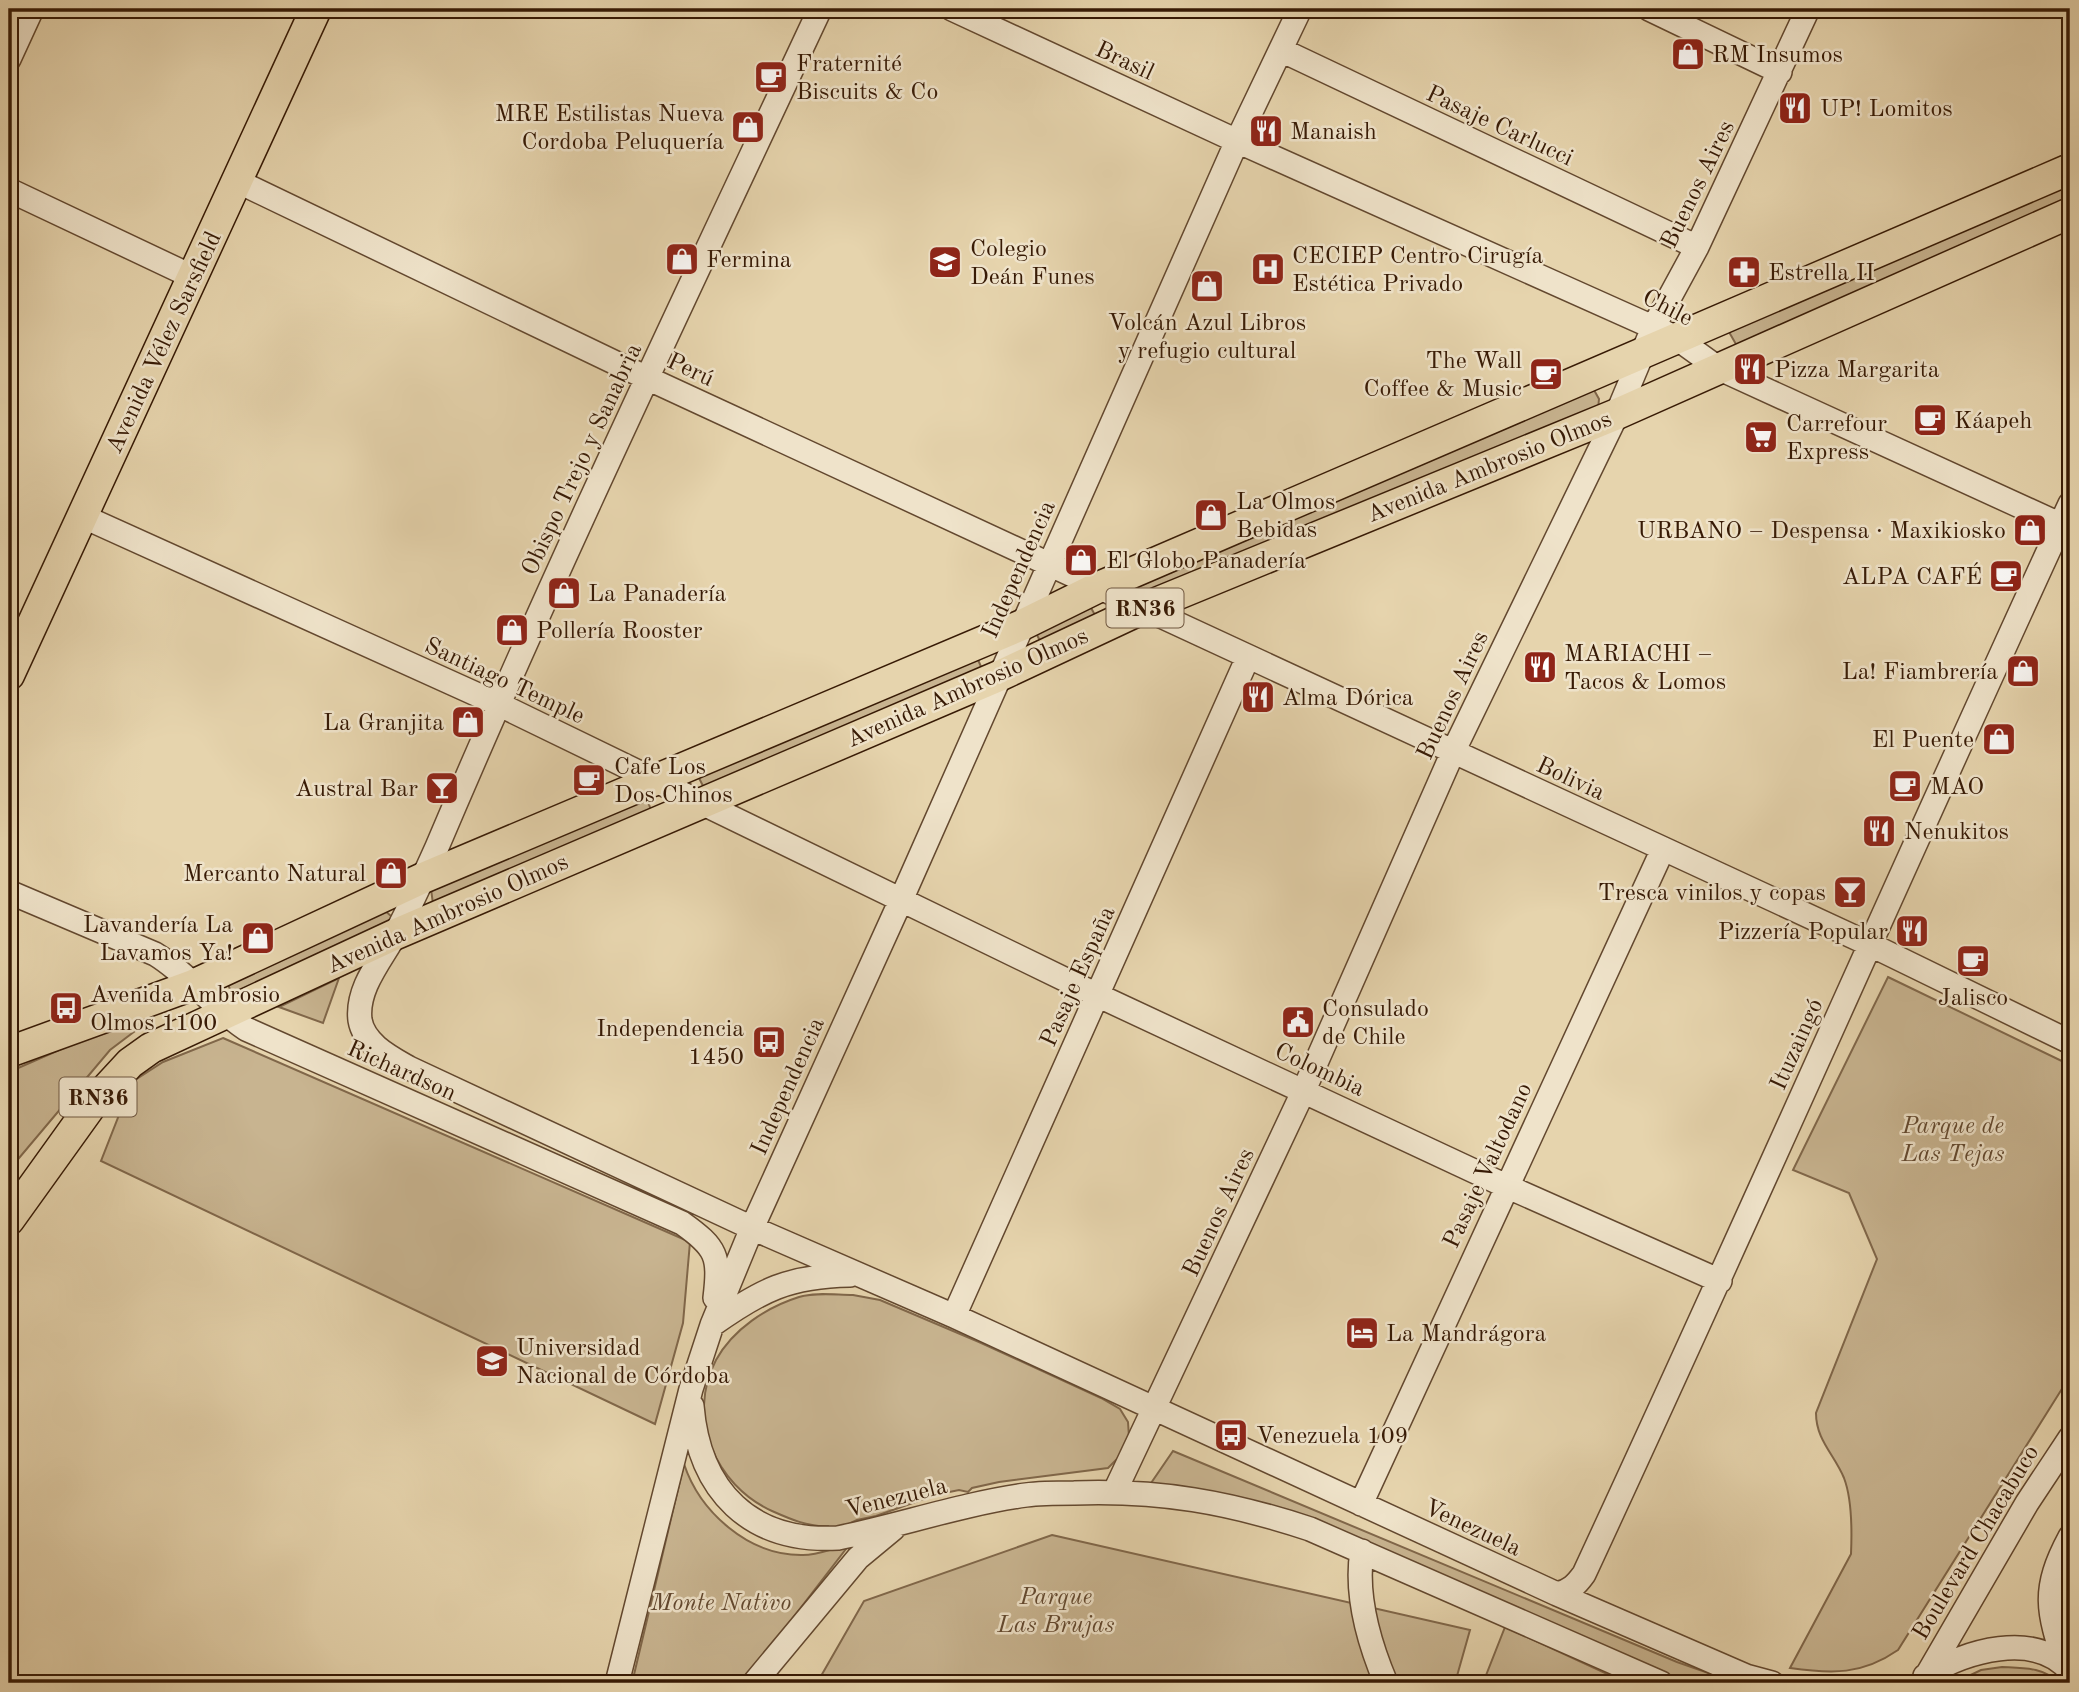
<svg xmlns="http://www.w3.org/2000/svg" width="2079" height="1692" viewBox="0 0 2079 1692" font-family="'Old Standard TT',serif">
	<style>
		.green { fill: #c8b490; stroke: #80674a; stroke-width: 2 }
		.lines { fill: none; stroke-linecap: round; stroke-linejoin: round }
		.minor-casing { stroke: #63482f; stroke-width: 26 }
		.major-casing { stroke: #371a05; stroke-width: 33 }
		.minor { stroke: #efe3ca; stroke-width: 23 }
		.major { stroke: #e6d4ad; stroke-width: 30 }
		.labels { text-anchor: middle; stroke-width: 5; stroke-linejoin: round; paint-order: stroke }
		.shield { fill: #efe3ca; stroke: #6e5640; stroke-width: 2 }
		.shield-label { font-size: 23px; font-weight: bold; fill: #371a05 }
		.poi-label { font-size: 24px; fill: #371a05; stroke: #efe3ca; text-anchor: start }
		.street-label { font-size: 24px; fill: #371a05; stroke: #efe3ca }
		.park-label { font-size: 24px; font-style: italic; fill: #62482f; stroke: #efe3ca }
	</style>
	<rect width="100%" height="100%" fill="#e6d4ad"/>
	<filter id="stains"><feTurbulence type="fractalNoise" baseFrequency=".00286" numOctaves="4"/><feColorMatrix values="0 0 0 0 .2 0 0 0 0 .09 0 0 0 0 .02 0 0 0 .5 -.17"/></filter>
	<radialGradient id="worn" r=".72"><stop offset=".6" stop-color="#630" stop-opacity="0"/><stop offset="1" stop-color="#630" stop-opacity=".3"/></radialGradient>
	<path class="green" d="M 2070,176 L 2070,204 L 1737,346 L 1729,332 Z
		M 1594,390 L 1599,399 L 1598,409 L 1134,603 L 1127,581 Z
		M 1090,606 L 1095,615 L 1041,643 L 1035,631 Z
		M 976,655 L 982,669 L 705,790 L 698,776 Z
		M 647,799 L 652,813 L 433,904 L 431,889 Z
		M 383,909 L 391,916 L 393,921 L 235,999 L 228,985 Z
		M 1888,977 L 2070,1065 L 2070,1376 L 1898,1650 C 1862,1675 1832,1674 1790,1668 L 1851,1554 C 1852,1531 1852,1499 1844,1478 C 1834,1454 1816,1440 1816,1413 L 1877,1259 L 1849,1193 L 1793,1170 Z
		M 339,978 L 323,1023 L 279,1007 Z
		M 148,1011 L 151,1019 L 110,1050 L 9,1170 L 9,1072 Z
		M 223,1038 L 690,1242 L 683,1323 L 655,1424 L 101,1161 L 132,1082 L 163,1062 Z
		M 853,1295 L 880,1300 L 979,1342 L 1101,1398 L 1120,1409 L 1128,1422 L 1129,1437 L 1123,1453 L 1108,1468 L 999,1482 L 972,1488 L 968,1492 L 959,1490 L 935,1495 L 876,1516 L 857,1520 L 831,1532 L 828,1526 C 808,1527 790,1519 772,1511 C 715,1485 686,1417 716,1360 C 733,1329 767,1307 799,1297 C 815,1292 836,1295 853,1295 Z
		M 1173,1451 L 1677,1662 L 1737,1683 L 1682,1683 L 1290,1514 L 1149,1486 Z
		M 684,1464 C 700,1512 748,1555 801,1555 C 816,1556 833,1548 849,1545 L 772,1645 L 740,1683 L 632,1683 Z
		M 1052,1535 L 1470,1630 L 1455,1683 L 817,1683 L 864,1601 Z
		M 1505,1627 L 1627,1683 L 1483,1683 Z
		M 2002,1667 C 2022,1668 2045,1667 2058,1683 L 1954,1683 L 1981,1670 Z"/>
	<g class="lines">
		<g class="minor-casing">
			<path id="minor" d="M 820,9 C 690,287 557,564 437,847 C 424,876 411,905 396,933 C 382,959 356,988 360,1020 C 364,1044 390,1057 409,1068 L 752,1228 L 954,1316 L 1557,1594 L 1746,1676 L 1772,1683
				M 952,9 L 1237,141 L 1675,337 L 1718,368 L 2070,529
				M 1649,9 L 1780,72
				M 1281,50 L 1697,247
				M 9,59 L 32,9
				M 237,181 L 647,378 L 1869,944 L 2070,1042
				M 9,190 L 193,277
				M 82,516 L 498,704 L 1097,995 L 1506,1186 L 1720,1281
				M 9,892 L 155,954 C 188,974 213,1007 246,1029 L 682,1223 C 717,1248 720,1256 715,1298
				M 954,1316 L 1248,657
				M 712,1325 C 761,1290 789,1276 850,1275
				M 692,1406 C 699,1491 750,1543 838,1538 C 901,1525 962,1504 1026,1495 C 1041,1493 1058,1493 1074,1493 C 1160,1490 1228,1502 1310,1529 L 1661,1683
				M 1115,1491 L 1304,1090 L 1453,752 L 1617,414 L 1653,328 L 1697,247 L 1808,9
				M 1361,1504 L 1663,849
				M 1362,1551 C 1355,1595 1369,1643 1386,1683
				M 1557,1594 C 1570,1591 1576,1585 1584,1574 C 1749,1219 1906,860 2070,504
				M 2066,1667 C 2048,1611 2041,1591 2070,1537
				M 1927,1675 L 2027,1503 L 2070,1438
				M 1925,1676 C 1965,1651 2035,1630 2070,1671
				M 617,1683 L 691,1389 L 712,1325 L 752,1228 L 901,900 L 1237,141 L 1300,9
				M 754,1683 L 858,1558 L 893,1529"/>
		</g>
		<g class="major-casing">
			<path id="major" d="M 9,675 L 316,9
				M 9,1052 L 193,985 L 423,878 L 1022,625 L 1099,587 L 2070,169
				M 9,1220 L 93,1103 L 130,1063 L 151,1048 L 396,934 L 999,676 L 1144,608 L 1617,414 L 2070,213"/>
		</g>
		<use href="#minor" class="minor"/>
		<use href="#major" class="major"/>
	</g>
	<defs>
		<g id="shop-square" transform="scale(1.75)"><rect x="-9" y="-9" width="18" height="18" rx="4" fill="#8f2418" stroke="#efe3ca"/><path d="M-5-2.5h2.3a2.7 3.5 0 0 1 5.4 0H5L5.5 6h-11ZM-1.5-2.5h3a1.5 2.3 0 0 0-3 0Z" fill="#fff"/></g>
		<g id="cafe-square" transform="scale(1.75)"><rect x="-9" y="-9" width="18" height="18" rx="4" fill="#8f2418" stroke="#efe3ca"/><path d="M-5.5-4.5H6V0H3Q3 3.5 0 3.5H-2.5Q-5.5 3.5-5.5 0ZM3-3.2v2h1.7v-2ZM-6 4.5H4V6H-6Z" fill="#fff"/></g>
		<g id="restaurant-square" transform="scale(1.75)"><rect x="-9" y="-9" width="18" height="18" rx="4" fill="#8f2418" stroke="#efe3ca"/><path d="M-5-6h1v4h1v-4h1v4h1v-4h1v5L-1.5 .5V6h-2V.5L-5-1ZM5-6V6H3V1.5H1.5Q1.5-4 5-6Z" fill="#fff"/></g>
		<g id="school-square" transform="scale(1.75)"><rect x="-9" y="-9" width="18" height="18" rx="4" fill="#8f2418" stroke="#efe3ca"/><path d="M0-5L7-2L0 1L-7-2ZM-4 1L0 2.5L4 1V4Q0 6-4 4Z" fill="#fff"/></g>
		<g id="hospital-square" transform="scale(1.75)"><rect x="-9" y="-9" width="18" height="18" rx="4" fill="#8f2418" stroke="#efe3ca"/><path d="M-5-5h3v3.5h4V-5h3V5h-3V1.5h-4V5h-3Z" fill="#fff"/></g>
		<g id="pharmacy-square" transform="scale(1.75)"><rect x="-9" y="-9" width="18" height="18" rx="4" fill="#8f2418" stroke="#efe3ca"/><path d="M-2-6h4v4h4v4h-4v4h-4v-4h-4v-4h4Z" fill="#fff"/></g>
		<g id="supermarket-square" transform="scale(1.75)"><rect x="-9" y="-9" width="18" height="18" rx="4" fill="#8f2418" stroke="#efe3ca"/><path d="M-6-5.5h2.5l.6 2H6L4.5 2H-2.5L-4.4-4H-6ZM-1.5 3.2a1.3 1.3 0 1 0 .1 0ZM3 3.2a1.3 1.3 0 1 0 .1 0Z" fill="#fff"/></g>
		<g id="bar-square" transform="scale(1.75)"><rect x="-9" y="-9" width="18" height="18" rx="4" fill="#8f2418" stroke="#efe3ca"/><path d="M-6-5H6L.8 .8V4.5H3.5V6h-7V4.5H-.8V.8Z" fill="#fff"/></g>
		<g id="bus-square" transform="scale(1.75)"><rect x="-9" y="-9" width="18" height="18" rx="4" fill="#8f2418" stroke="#efe3ca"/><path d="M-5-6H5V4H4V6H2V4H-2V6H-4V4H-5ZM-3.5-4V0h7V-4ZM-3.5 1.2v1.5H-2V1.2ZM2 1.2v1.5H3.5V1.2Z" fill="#fff"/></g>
		<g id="civic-square" transform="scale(1.75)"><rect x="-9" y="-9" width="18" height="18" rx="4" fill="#8f2418" stroke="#efe3ca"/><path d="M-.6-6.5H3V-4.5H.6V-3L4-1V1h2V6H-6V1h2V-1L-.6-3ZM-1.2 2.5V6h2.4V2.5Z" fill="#fff"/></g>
		<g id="hotel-square" transform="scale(1.75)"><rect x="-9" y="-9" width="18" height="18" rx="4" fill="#8f2418" stroke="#efe3ca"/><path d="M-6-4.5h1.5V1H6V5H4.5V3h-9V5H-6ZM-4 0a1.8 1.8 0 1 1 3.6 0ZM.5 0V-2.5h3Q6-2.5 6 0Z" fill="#fff"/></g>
		<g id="university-square" transform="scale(1.75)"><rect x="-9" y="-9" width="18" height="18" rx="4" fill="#8f2418" stroke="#efe3ca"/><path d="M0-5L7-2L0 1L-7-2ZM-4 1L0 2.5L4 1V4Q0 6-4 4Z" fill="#fff"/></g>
	</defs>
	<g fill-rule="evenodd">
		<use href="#shop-square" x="1688" y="54"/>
		<use href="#cafe-square" x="771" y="77"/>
		<use href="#restaurant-square" x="1795" y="108"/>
		<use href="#shop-square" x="748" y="127"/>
		<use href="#restaurant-square" x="1266" y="131"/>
		<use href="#shop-square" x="682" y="259"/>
		<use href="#school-square" x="945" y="262"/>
		<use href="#hospital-square" x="1268" y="269"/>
		<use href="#pharmacy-square" x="1744" y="272"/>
		<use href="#shop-square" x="1207" y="286"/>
		<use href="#restaurant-square" x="1750" y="369"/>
		<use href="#cafe-square" x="1546" y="374"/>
		<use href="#cafe-square" x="1930" y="420"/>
		<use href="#supermarket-square" x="1761" y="437"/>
		<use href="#shop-square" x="1211" y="515"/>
		<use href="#shop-square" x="2030" y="530"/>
		<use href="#shop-square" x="1081" y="560"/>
		<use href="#cafe-square" x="2006" y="576"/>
		<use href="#shop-square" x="564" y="593"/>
		<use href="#shop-square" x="512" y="630"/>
		<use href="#restaurant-square" x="1540" y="667"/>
		<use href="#shop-square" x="2023" y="671"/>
		<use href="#restaurant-square" x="1258" y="697"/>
		<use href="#shop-square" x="468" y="722"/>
		<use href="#shop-square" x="1999" y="739"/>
		<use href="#cafe-square" x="589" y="780"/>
		<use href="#cafe-square" x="1905" y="786"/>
		<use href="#bar-square" x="442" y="788"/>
		<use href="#restaurant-square" x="1879" y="831"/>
		<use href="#shop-square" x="391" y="873"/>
		<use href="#bar-square" x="1850" y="892"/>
		<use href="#restaurant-square" x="1912" y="931"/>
		<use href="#shop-square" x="258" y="938"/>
		<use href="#cafe-square" x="1973" y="961"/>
		<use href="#bus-square" x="66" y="1008"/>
		<use href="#civic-square" x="1298" y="1022"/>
		<use href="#bus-square" x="769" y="1042"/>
		<use href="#hotel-square" x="1362" y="1333"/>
		<use href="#university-square" x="492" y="1361"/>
		<use href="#bus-square" x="1231" y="1435"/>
	</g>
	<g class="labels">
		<g class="shield">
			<rect x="1106.5" y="588.5" width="77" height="39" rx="5"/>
			<rect x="59.5" y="1077.5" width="77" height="39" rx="5"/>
		</g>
		<g class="shield-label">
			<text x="1145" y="616">RN36</text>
			<text x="98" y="1105">RN36</text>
		</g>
		<g class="poi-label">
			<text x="1712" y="62">RM Insumos</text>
			<text x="796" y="71">Fraternité<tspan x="796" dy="28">Biscuits &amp; Co</tspan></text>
			<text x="1820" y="116">UP! Lomitos</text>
			<text x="724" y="121" text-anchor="end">MRE Estilistas Nueva<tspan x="724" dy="28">Cordoba Peluquería</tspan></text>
			<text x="1290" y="139">Manaish</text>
			<text x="970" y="256">Colegio<tspan x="970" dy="28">Deán Funes</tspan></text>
			<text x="1292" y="263">CECIEP Centro Cirugía<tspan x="1292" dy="28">Estética Privado</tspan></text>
			<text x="706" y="267">Fermina</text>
			<text x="1768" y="280">Estrella II</text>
			<text x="1207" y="330" text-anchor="middle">Volcán Azul Libros<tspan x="1207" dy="28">y refugio cultural</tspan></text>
			<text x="1522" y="368" text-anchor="end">The Wall<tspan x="1522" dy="28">Coffee &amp; Music</tspan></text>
			<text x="1774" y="377">Pizza Margarita</text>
			<text x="1954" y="428">Káapeh</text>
			<text x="1786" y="431">Carrefour<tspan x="1786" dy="28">Express</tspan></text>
			<text x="1236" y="509">La Olmos<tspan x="1236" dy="28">Bebidas</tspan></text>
			<text x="2006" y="538" text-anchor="end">URBANO – Despensa · Maxikiosko</text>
			<text x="1106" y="568">El Globo Panadería</text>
			<text x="1982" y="584" text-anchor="end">ALPA CAFÉ</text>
			<text x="588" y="601">La Panadería</text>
			<text x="536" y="638">Pollería Rooster</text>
			<text x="1564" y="661">MARIACHI –<tspan x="1564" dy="28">Tacos &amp; Lomos</tspan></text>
			<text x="1998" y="679" text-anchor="end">La! Fiambrería</text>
			<text x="1282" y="705">Alma Dórica</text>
			<text x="444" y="730" text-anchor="end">La Granjita</text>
			<text x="1974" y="747" text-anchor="end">El Puente</text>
			<text x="614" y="774">Cafe Los<tspan x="614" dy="28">Dos Chinos</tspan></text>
			<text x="1930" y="794">MAO</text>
			<text x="418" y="796" text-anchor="end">Austral Bar</text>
			<text x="1904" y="839">Nenukitos</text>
			<text x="366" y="881" text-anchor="end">Mercanto Natural</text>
			<text x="1826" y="900" text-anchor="end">Tresca vinilos y copas</text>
			<text x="233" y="932" text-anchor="end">Lavandería La<tspan x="233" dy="28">Lavamos Ya!</tspan></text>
			<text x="1888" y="939" text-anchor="end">Pizzería Popular</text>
			<text x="90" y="1002">Avenida Ambrosio<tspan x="90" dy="28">Olmos 1100</tspan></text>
			<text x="1973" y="1005" text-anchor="middle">Jalisco</text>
			<text x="1322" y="1016">Consulado<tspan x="1322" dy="28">de Chile</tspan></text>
			<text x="744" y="1036" text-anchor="end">Independencia<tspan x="744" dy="28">1450</tspan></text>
			<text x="1386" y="1341">La Mandrágora</text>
			<text x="516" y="1355">Universidad<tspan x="516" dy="28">Nacional de Córdoba</tspan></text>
			<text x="1256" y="1443">Venezuela 109</text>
		</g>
		<g class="street-label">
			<text transform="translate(1125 60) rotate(25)" y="8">Brasil</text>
			<text transform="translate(1500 125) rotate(25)" y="8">Pasaje Carlucci</text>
			<text transform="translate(1697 184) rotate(-64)" y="8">Buenos Aires</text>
			<text transform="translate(1668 307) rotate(27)" y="8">Chile</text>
			<text transform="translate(163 342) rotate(-65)" y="8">Avenida Vélez Sarsfield</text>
			<text transform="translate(691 369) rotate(25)" y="8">Perú</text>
			<text transform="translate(581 459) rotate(-65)" y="8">Obispo Trejo y Sanabria</text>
			<text transform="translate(1489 466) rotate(-22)" y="8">Avenida Ambrosio Olmos</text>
			<text transform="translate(1018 569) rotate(-66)" y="8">Independencia</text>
			<text transform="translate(505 680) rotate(25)" y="8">Santiago Temple</text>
			<text transform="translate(967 687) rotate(-24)" y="8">Avenida Ambrosio Olmos</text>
			<text transform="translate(1452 695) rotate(-65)" y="8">Buenos Aires</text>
			<text transform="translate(1571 778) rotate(25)" y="8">Bolivia</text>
			<text transform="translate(447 913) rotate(-24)" y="8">Avenida Ambrosio Olmos</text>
			<text transform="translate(1077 976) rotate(-66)" y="8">Pasaje España</text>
			<text transform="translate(1796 1044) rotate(-66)" y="8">Ituzaingó</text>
			<text transform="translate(1320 1069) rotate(25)" y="8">Colombia</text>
			<text transform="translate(402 1070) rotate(24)" y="8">Richardson</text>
			<text transform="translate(787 1086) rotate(-66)" y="8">Independencia</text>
			<text transform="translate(1487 1165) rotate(-65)" y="8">Pasaje Valtodano</text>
			<text transform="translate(1218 1212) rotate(-65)" y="8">Buenos Aires</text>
			<text transform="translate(896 1497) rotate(-14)" y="8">Venezuela</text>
			<text transform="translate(1473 1527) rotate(25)" y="8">Venezuela</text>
			<text transform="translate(1975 1542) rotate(-59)" y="8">Boulevard Chacabuco</text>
		</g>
		<g class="park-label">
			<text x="1953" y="1133">Parque de<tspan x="1953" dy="28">Las Tejas</tspan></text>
			<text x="1056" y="1604">Parque<tspan x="1056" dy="28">Las Brujas</tspan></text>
			<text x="721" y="1610">Monte Nativo</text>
		</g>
	</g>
	<rect width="2079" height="1692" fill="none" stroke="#e6d4ad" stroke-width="35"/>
	<rect x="10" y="10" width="2058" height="1671" fill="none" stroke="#371a05" stroke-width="3.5"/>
	<rect x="18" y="18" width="2044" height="1657" fill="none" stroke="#371a05" stroke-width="2"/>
	<rect width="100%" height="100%" filter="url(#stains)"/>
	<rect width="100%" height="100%" fill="url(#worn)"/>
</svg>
